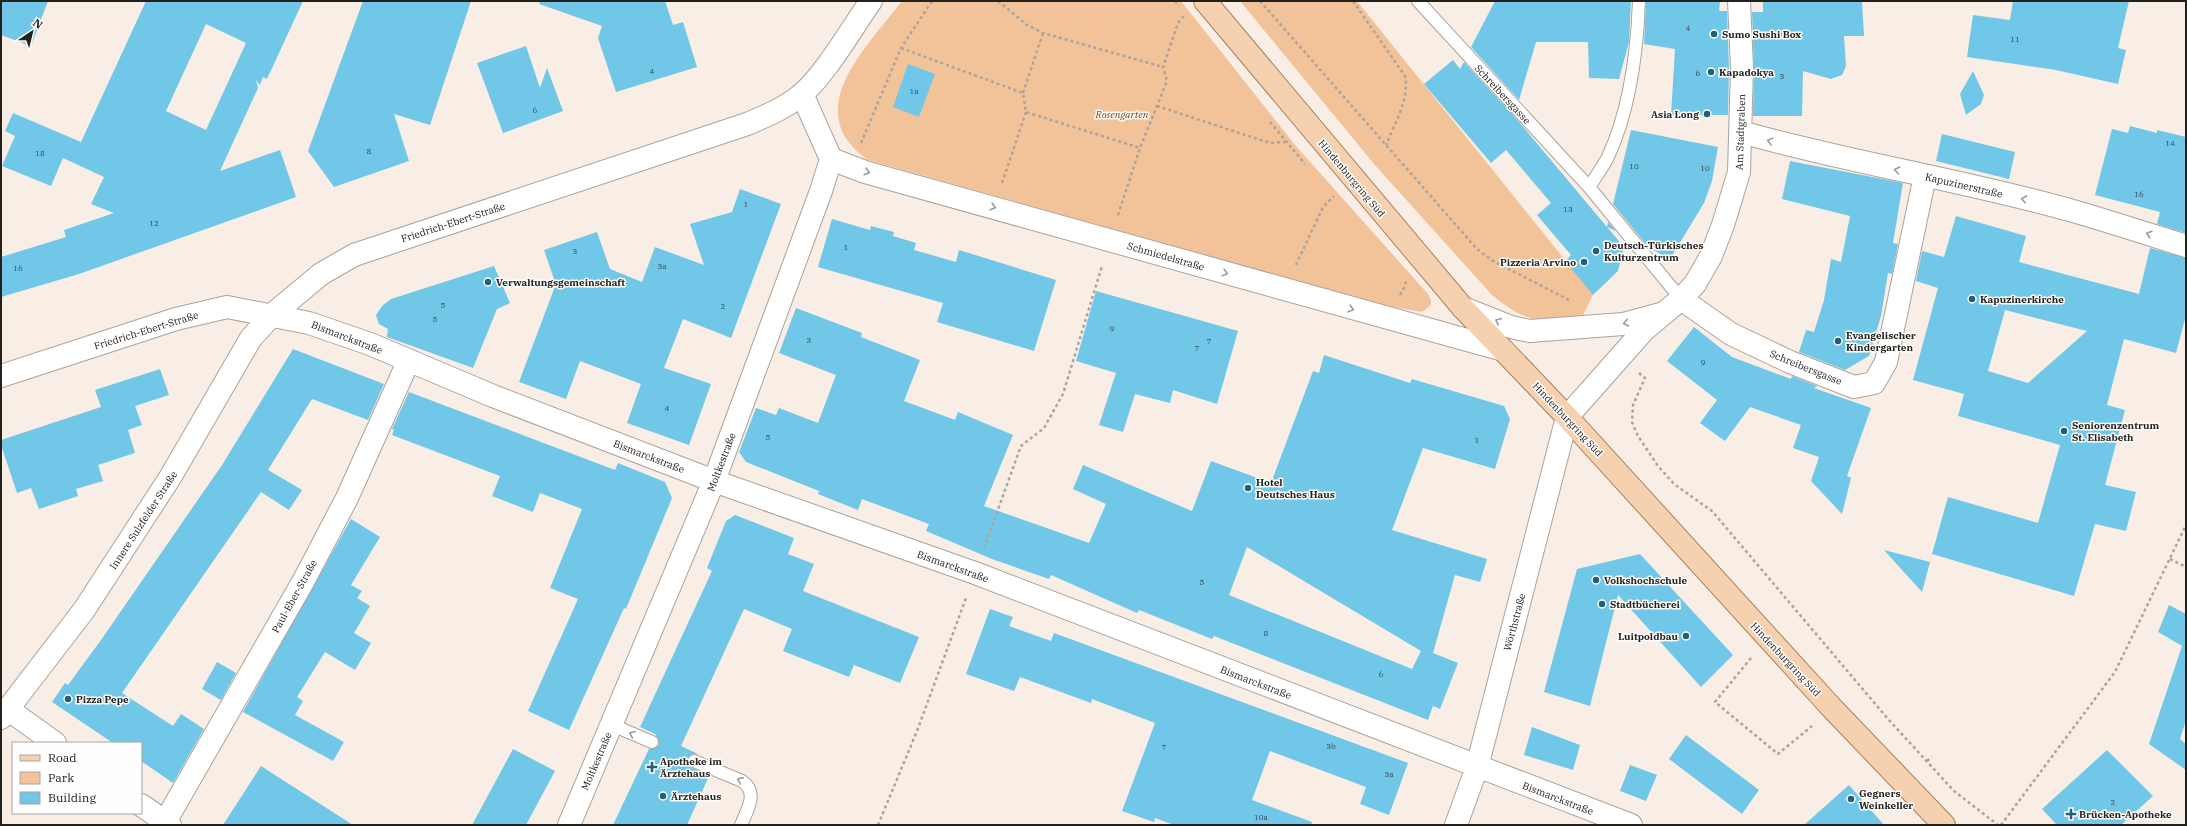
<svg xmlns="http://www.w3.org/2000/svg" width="2187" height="826" viewBox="0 0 2187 826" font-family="'IBM Plex Serif',serif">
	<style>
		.green { fill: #f2c399 }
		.building { fill: #70c7e7; fill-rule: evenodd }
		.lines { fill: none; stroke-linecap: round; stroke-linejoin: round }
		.service-casing { stroke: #aca29a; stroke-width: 14 }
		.minor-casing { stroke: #aca29a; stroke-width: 24 }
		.tertiary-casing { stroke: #aca29a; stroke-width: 24 }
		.primary-casing { stroke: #a8805a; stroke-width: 24 }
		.path { stroke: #aba39c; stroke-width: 2.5; stroke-dasharray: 3 3; stroke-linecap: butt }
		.service { stroke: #fff; stroke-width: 12 }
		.minor { stroke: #fff; stroke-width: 22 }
		.tertiary { stroke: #fff; stroke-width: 22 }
		.primary { stroke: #f5d1b0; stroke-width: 22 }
		.oneway { stroke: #9c9b99 }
		.poi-dot { fill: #216076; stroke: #fefefe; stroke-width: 1.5 }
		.labels { text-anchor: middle; stroke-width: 3; stroke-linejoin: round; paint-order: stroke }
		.number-label { font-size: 8px; fill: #374a4f }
		.poi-label { font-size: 10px; font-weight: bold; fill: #24201c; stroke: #fefefe; text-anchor: start }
		.street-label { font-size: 10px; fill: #24201c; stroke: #fefefe }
		.park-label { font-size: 10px; font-style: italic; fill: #774300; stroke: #fefefe }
	</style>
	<rect width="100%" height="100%" fill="#f9eee5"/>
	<path class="green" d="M 902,1 L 1181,1 L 1295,145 L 1428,294 L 1431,300 L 1431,305 L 1422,312 L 1387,306 L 868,160 C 798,111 867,47 902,1 Z
		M 1240,1 L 1357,1 L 1593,295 L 1581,319 C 1539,323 1525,322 1492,295 L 1374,164 Z"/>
	<path class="building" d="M 1,1 L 48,1 L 31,46 L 1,35 Z
		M 146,1 L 303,1 L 267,79 L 263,77 L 260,85 L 256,80 L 258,88 L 220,171 L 280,150 L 296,197 L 79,274 L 1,297 L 1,257 L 66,237 L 64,230 L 114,213 L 91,204 L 104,177 L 63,158 L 51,186 L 2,166 L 15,136 L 5,131 L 13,113 L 81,142 ZM 206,24 L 246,43 L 206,130 L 166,111 Z
		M 363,1 L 471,1 L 430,125 L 394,114 L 409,161 L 334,187 L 308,151 Z
		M 540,1 L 665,1 L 673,25 L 683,22 L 697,67 L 616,92 L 598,38 L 602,26 L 539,4 Z
		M 1495,1 L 1631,1 L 1629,42 L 1619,79 L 1589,78 L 1588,42 L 1536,42 L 1519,100 L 1471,47 Z
		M 1646,1 L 1720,1 L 1719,11 L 1727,11 L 1729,68 L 1728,115 L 1671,115 L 1675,49 L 1644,44 Z
		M 1763,1 L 1862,1 L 1864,36 L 1844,36 L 1846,66 L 1842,75 L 1831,79 L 1803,71 L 1802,116 L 1753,116 L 1754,68 L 1752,12 L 1763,12 Z
		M 2013,1 L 2129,1 L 2118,48 L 2126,50 L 2118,84 L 2056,70 L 1967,57 L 1973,15 L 2010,20 Z
		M 526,46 L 540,88 L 547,68 L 563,111 L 503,133 L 477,63 Z
		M 1453,60 L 1460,69 L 1464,62 L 1514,116 L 1607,227 L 1608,222 L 1616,231 L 1607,227 L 1624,247 L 1618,271 L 1593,295 L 1565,261 L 1571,255 L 1537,215 L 1551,203 L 1506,150 L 1491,163 L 1424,84 Z
		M 908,64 L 935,74 L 919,117 L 893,107 Z
		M 1973,71 L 1984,95 L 1981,104 L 1966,115 L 1960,94 Z
		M 2130,126 L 2157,133 L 2157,130 L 2186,137 L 2186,233 L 2157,224 L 2160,212 L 2095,195 L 2112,129 L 2128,133 Z
		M 1631,130 L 1718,147 L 1712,181 L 1704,203 L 1670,259 L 1649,248 L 1613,204 Z
		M 1942,134 L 2015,152 L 2009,179 L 1936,161 Z
		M 1790,161 L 1903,183 L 1893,243 L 1898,244 L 1892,274 L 1888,273 L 1881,316 L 1869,356 L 1845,370 L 1799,352 L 1806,330 L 1814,332 L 1824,300 L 1831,259 L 1841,262 L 1850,216 L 1782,199 Z
		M 740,189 L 781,204 L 731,338 L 683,319 L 664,368 L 711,384 L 689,445 L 627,423 L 641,384 L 580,361 L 566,399 L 519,382 L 557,281 L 555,282 L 544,250 L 597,232 L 610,269 L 642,282 L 655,247 L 704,265 L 690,224 L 732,212 Z
		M 1956,216 L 2026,236 L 2019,262 L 2139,294 L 2150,248 L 2186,258 L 2186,315 L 2176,353 L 2124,339 L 2107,405 L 2125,410 L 2105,485 L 2136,492 L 2126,531 L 2095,524 L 2074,596 L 1932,554 L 1948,497 L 2038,523 L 2060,445 L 1958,416 L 1964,394 L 1913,380 L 1938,288 L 1916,281 L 1922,251 L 1944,257 ZM 2005,310 L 2087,331 L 2028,383 L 1988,371 Z
		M 832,219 L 870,230 L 871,226 L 894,232 L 893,236 L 916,243 L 914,250 L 956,262 L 959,250 L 1056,280 L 1034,351 L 937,322 L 943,303 L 818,267 Z
		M 494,266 L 510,303 L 497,309 L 473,368 L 387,337 L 388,329 L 379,324 L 376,315 L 383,305 L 391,299 Z
		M 1096,291 L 1238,331 L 1217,404 L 1173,390 L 1170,403 L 1135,394 L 1123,432 L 1099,425 L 1116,373 L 1076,361 Z
		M 796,308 L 862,333 L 861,337 L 920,360 L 904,401 L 955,420 L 958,412 L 1013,435 L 984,506 L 1089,543 L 1106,504 L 1073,489 L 1083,465 L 1192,511 L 1211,461 L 1271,483 L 1313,371 L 1319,373 L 1324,355 L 1410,383 L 1412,379 L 1504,406 L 1510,419 L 1495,469 L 1423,448 L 1392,530 L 1487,559 L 1480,582 L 1455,575 L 1433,653 L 1458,663 L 1440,709 L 1433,706 L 1428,720 L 1214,636 L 1212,639 L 1139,610 L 1137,613 L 1051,575 L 1049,579 L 992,559 L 926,531 L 929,524 L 862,499 L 858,510 L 818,494 L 819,491 L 746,462 L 739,452 L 756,408 L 776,415 L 779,408 L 818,423 L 836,375 L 779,353 ZM 1247,547 L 1421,651 L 1412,669 L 1229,595 Z
		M 1694,327 L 1732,357 L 1791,379 L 1792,376 L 1817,386 L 1814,388 L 1871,408 L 1847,476 L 1851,478 L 1842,514 L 1811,481 L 1819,457 L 1793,448 L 1801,425 L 1750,407 L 1725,441 L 1700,423 L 1717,400 L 1667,361 Z
		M 293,349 L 384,384 L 368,420 L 312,399 L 268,470 L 302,490 L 289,510 L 261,492 L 122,693 L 173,726 L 181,714 L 204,729 L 173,783 L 141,761 L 141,743 L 113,743 L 52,702 L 65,683 L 68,685 L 101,640 L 222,465 Z
		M 160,369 L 169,395 L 135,406 L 142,425 L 128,430 L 135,453 L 98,465 L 103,481 L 76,489 L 78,496 L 39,509 L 31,488 L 17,493 L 1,445 L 1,440 L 101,407 L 95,390 Z
		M 409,392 L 615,470 L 618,463 L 665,482 L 672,498 L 626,609 L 624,608 L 569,730 L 528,711 L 578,599 L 550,588 L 582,509 L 540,493 L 533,512 L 492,496 L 500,476 L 392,435 L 394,430 L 392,429 Z
		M 735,515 L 794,538 L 788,554 L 814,564 L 803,591 L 919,637 L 900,683 L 854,665 L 849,677 L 783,651 L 792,629 L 744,609 L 681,746 L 698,754 L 693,754 L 687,758 L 688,766 L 709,776 L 687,825 L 613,825 L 649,749 L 653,749 L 659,745 L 659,741 L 655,734 L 640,727 L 712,571 L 707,568 L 726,521 Z
		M 351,519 L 380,537 L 351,585 L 362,591 L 357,598 L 370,606 L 354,633 L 371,643 L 355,670 L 325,652 L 297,697 L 303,701 L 295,715 L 344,742 L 333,761 L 243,712 Z
		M 1884,550 L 1930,562 L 1922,592 Z
		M 1640,554 L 1733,655 L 1701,687 L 1618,595 L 1590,706 L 1544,692 L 1577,569 Z
		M 2169,605 L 2186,614 L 2186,720 L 2180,739 L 2186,744 L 2186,770 L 2149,744 L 2182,646 L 2184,647 L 2158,632 Z
		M 990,609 L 1013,617 L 1009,626 L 1051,641 L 1054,633 L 1408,763 L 1389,815 L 1360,804 L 1366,787 L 1270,751 L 1252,800 L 1312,822 L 1311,825 L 1174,825 L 1155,818 L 1154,822 L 1122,811 L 1155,723 L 1092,699 L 1091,703 L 1020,677 L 1014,691 L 966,674 Z
		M 217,662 L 236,673 L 221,700 L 202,689 Z
		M 1532,727 L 1580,745 L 1573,770 L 1524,755 Z
		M 1686,735 L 1759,790 L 1742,814 L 1669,759 Z
		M 513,749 L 555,771 L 526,825 L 472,825 Z
		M 2107,750 L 2153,796 L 2121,825 L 2057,825 L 2042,809 Z
		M 1630,765 L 1657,775 L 1646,801 L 1620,791 Z
		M 261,766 L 353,825 L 223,825 Z
		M 1849,785 L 1884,825 L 1804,825 Z"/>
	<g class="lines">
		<g class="service-casing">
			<path id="service" d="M 1418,1 L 1589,187 L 1681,299
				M 1589,187 C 1595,178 1602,168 1607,159 C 1630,111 1637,54 1639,1
				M 612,725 L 652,742
				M 694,761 L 742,781 C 759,793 747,810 741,825"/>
		</g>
		<g class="minor-casing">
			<path id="minor" d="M 1741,132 C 1851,163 1964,180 2073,211 C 2111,222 2148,234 2186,246
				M 831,159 L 865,172 L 1503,350
				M 1681,299 L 1731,334 L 1790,362 L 1854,387 L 1874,383 L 1886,362 L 1925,176
				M 1463,308 L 1511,327 L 1530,331 L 1623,324 L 1660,314
				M 1,376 L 176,319 L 227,307 L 309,323 L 370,344 L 493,396 L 714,481 L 975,573 L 1631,825
				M 9,710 L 55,743
				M 141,805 L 170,825
				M 165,822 L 304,580 L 347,498 L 408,362
				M 569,825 L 714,481 L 821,191 L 831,159 L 802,94
				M 1456,825 L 1477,767 L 1567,417 L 1644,330 L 1681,299 L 1695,284 L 1711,256 L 1723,225 L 1739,172 L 1742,68 L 1739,1"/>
		</g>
		<g class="tertiary-casing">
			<path id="tertiary" d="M 1,718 L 84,610 L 171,476 L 251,338 L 273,314 L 321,274 L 354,255 L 747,124 C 766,116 785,108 801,95 C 825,75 852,28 871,1"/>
		</g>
		<g class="primary-casing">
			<path id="primary" d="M 1205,1 L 1463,308 L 1567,417 L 1831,707 L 1944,825"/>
		</g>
		<path class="path" d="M 998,1 L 1027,25 L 1043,33 L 1163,67
			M 1175,1 L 1179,6
			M 1260,1 L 1477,249 L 1493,261 L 1571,301
			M 1353,1 L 1405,76 C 1410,98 1394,125 1386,145
			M 901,48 L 1023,93 L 1026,112 L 1140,148
			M 1023,93 L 1043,33
			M 1157,106 L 1270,143 L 1285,142
			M 1270,122 L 1305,164
			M 861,143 L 901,48 L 932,1
			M 1002,183 L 1026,112
			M 1118,215 L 1140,148 L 1167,81 L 1163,67 L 1178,23 L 1184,16
			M 1296,265 L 1323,207 L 1334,196
			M 1400,295 L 1405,286 L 1406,281
			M 1639,373 L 1645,378 L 1633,405 L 1632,422 L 1638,436 L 1658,466 L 1674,484 L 1712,511 L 1888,719 L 1954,791 L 1998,825
			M 984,548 L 1021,446 L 1044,428 L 1063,394 L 1102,266
			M 2170,559 L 2186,567
			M 1751,658 L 1715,702 L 1778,754 L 1812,726
			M 1927,761 L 1932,757
			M 878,825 L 917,731 L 966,598
			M 2001,825 L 2115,672 L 2186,525"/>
		<use href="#service" class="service"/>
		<use href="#minor" class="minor"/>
		<use href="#tertiary" class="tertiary"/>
		<use href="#primary" class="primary"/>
	</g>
	<defs><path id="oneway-chevron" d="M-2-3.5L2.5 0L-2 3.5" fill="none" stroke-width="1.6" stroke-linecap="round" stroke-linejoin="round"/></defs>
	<g class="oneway">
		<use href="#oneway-chevron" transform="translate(1770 141) rotate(-165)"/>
		<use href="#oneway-chevron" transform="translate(1897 170) rotate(-168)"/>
		<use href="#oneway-chevron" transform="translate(867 172) rotate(17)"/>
		<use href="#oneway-chevron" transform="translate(2024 199) rotate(-167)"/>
		<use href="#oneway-chevron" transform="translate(993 207) rotate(16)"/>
		<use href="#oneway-chevron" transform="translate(2149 234) rotate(-163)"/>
		<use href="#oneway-chevron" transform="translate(1225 273) rotate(16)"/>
		<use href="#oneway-chevron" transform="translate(1351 309) rotate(16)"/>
		<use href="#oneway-chevron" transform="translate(1498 321) rotate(-155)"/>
		<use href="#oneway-chevron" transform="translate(1626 323) rotate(168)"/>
		<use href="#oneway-chevron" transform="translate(632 734) rotate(-157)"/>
		<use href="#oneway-chevron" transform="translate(740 780) rotate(-154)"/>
	</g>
	<g class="poi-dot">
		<circle cx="1714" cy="34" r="4"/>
		<circle cx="1711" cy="72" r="4"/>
		<circle cx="1707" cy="114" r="4"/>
		<circle cx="1596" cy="251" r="4"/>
		<circle cx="1584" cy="262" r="4"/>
		<circle cx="488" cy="282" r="4"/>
		<circle cx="1972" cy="299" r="4"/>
		<circle cx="1838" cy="341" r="4"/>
		<circle cx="2064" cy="431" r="4"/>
		<circle cx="1248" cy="488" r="4"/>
		<circle cx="1596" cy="580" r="4"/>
		<circle cx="1602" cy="604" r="4"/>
		<circle cx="1686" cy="636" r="4"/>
		<circle cx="68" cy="699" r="4"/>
		<path d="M650 761h4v4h4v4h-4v4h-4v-4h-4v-4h4z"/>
		<circle cx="663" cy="796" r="4"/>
		<circle cx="1851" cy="799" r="4"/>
		<path d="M2069 808h4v4h4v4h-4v4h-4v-4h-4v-4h4z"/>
	</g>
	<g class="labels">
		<g class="number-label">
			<text x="1688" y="31">4</text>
			<text x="2015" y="42">11</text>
			<text x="652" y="74">4</text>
			<text x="1698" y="76">6</text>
			<text x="1782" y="79">3</text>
			<text x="914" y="94">1a</text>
			<text x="535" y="113">6</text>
			<text x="2170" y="146">14</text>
			<text x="369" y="154">8</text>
			<text x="40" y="156">18</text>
			<text x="1634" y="169">10</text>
			<text x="1705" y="171">10</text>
			<text x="2139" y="197">16</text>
			<text x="746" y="207">1</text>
			<text x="1568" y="212">13</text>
			<text x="154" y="226">12</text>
			<text x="846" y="250">1</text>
			<text x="575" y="254">3</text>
			<text x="662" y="269">3a</text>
			<text x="18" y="271">16</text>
			<text x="443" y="308">5</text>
			<text x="723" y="309">2</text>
			<text x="435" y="322">5</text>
			<text x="1112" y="331">9</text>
			<text x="809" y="343">3</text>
			<text x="1209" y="344">7</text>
			<text x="1197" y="351">7</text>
			<text x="1703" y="365">9</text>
			<text x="667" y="411">4</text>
			<text x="768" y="440">5</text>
			<text x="1477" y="443">1</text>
			<text x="1202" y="585">5</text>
			<text x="1266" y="636">8</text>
			<text x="1381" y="677">6</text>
			<text x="1331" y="749">3b</text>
			<text x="1164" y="750">7</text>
			<text x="1389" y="777">3a</text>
			<text x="2113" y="805">2</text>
			<text x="1261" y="820">10a</text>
		</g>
		<g class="poi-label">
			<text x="1722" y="38">Sumo Sushi Box</text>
			<text x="1719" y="76">Kapadokya</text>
			<text x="1699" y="118" text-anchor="end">Asia Long</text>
			<text x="1604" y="249">Deutsch-Türkisches<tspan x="1604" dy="12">Kulturzentrum</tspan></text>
			<text x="1576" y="266" text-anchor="end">Pizzeria Arvino</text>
			<text x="496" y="286">Verwaltungsgemeinschaft</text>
			<text x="1980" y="303">Kapuzinerkirche</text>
			<text x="1846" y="339">Evangelischer<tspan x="1846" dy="12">Kindergarten</tspan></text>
			<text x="2072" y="429">Seniorenzentrum<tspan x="2072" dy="12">St. Elisabeth</tspan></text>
			<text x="1256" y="486">Hotel<tspan x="1256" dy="12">Deutsches Haus</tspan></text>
			<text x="1604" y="584">Volkshochschule</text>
			<text x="1610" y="608">Stadtbücherei</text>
			<text x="1678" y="640" text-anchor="end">Luitpoldbau</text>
			<text x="76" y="703">Pizza Pepe</text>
			<text x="660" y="765">Apotheke im<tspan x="660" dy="12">Ärztehaus</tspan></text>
			<text x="1859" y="797">Gegners<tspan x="1859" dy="12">Weinkeller</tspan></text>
			<text x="671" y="800">Ärztehaus</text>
			<text x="2079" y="818">Brücken-Apotheke</text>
		</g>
		<g class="street-label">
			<text transform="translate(1503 94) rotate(47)" y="4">Schreibersgasse</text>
			<text transform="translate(1740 132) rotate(-88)" y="4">Am Stadtgraben</text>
			<text transform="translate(1352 178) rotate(50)" y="4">Hindenburgring Süd</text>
			<text transform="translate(1964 185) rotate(13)" y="4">Kapuzinerstraße</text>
			<text transform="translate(453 222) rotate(-18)" y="4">Friedrich-Ebert-Straße</text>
			<text transform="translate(1166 256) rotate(16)" y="4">Schmiedelstraße</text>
			<text transform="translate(146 330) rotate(-17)" y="4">Friedrich-Ebert-Straße</text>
			<text transform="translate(347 337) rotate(21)" y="4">Bismarckstraße</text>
			<text transform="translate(1806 367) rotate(22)" y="4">Schreibersgasse</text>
			<text transform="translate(1568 419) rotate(47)" y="4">Hindenburgring Süd</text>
			<text transform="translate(649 456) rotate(21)" y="4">Bismarckstraße</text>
			<text transform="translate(721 462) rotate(-69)" y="4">Moltkestraße</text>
			<text transform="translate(143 520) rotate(-57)" y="4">Innere Sulzfelder Straße</text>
			<text transform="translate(953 566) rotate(20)" y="4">Bismarckstraße</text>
			<text transform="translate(294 596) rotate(-61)" y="4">Paul-Eber-Straße</text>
			<text transform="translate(1514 622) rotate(-75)" y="4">Wörthstraße</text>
			<text transform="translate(1786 659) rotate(47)" y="4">Hindenburgring Süd</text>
			<text transform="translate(1256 682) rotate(21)" y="4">Bismarckstraße</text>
			<text transform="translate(596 761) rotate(-67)" y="4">Moltkestraße</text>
			<text transform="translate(1558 798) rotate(21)" y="4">Bismarckstraße</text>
		</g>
		<g class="park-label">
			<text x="1122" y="118">Rosengarten</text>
		</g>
	</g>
	<rect width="2187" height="826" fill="none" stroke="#24201c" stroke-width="4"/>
	<rect x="12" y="742" width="130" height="72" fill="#fefefe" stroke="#a7a5a4"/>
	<rect x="20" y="755" width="20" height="6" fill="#f5d1b0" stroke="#a7a5a4"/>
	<text x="48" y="762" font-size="12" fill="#24201c">Road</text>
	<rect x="20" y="772" width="20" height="12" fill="#f2c399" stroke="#a7a5a4"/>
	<text x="48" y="782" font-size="12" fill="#24201c">Park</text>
	<rect x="20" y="792" width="20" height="12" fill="#70c7e7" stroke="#a7a5a4"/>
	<text x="48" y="802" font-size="12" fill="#24201c">Building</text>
	<g transform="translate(32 32) rotate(35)" stroke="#fefefe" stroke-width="3" paint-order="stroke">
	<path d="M0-3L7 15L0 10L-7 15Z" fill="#24201c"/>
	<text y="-6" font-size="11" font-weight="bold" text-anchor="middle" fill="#24201c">N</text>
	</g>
</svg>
